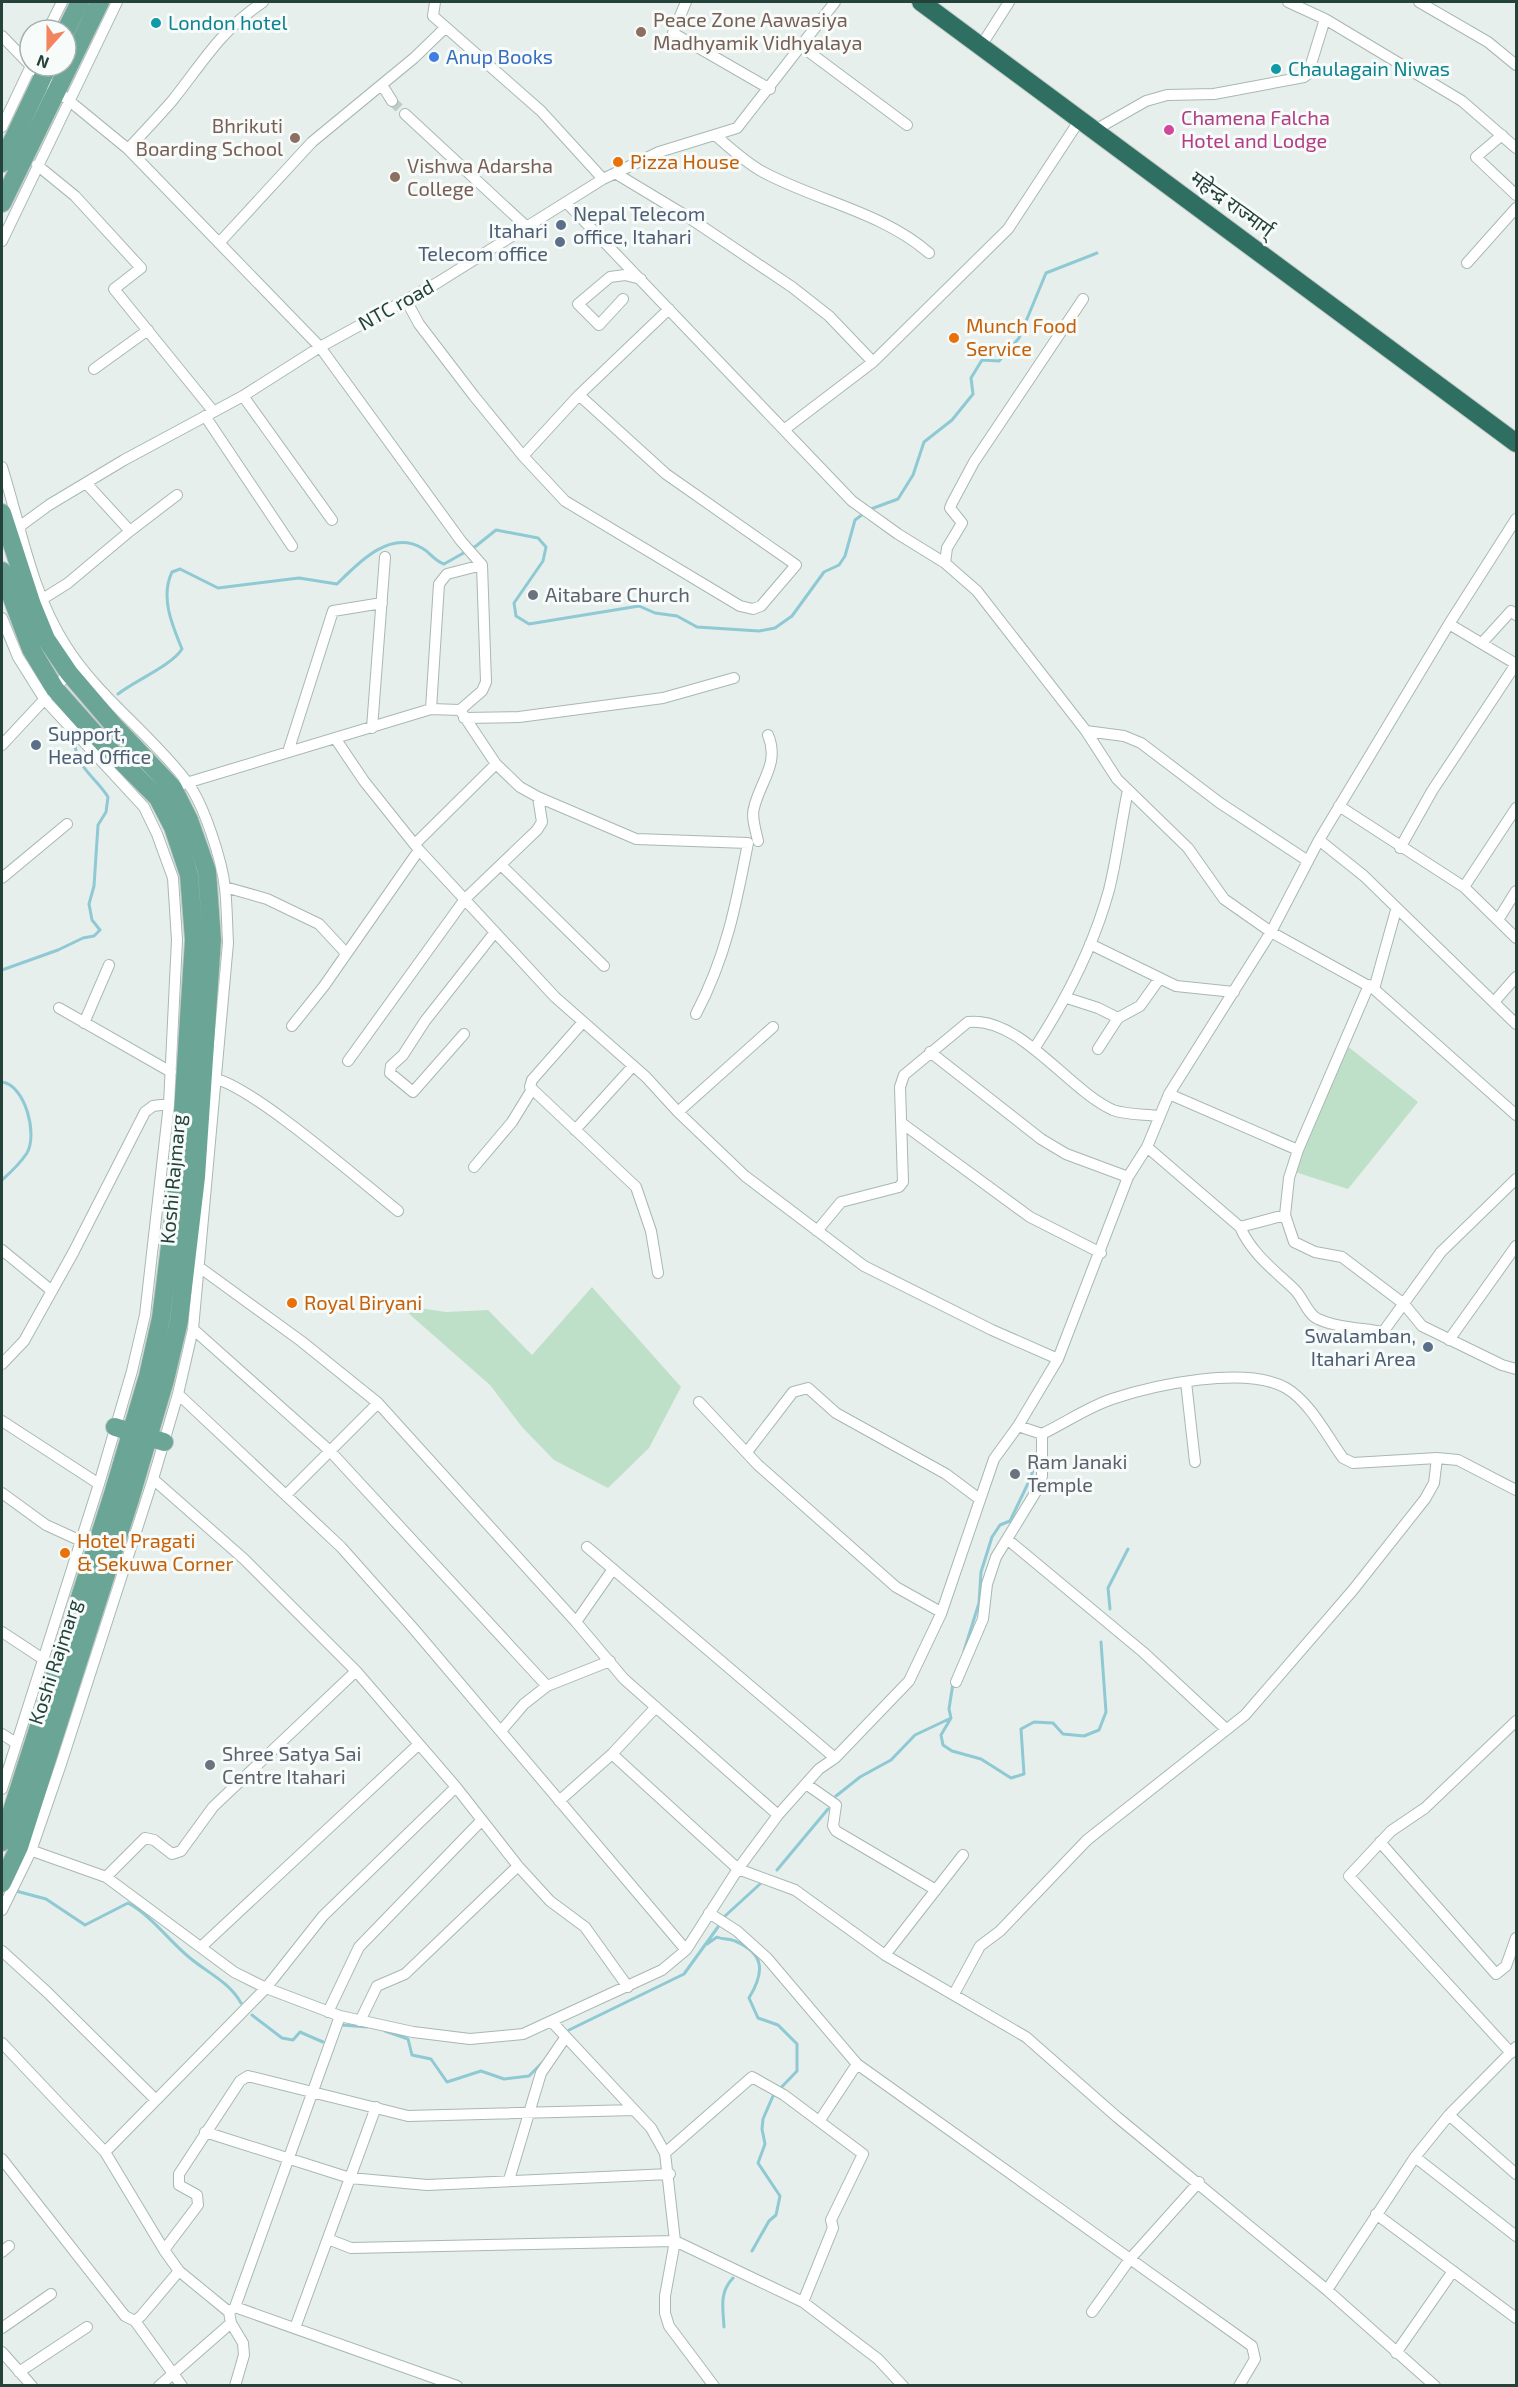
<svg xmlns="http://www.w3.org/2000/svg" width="1518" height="2387" viewBox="0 0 1518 2387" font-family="'Exo 2','Noto Sans Devanagari',sans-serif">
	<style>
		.green { fill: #bfe0c8 }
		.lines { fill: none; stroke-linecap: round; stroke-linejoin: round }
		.stream { stroke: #8ec9d4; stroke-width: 3 }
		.street-tunnel { stroke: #bfccc8; stroke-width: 10; stroke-dasharray: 10 5; stroke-linecap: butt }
		.street-casing { stroke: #a8b8b2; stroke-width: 12 }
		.primary-casing { stroke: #c2cac8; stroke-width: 20 }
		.highway-casing { stroke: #c2cac8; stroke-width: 20 }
		.street { stroke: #fff; stroke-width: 10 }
		.primary { stroke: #6aa596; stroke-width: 18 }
		.highway { stroke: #2f6f62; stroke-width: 18 }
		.culture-dot { fill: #0f9aa8; stroke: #f7fbf9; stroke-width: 2 }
		.education-dot { fill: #8d6e63; stroke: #f7fbf9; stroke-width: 2 }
		.shop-dot { fill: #3f7fe0; stroke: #f7fbf9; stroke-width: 2 }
		.hotel-dot { fill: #d1479c; stroke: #f7fbf9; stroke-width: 2 }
		.food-dot { fill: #e8710a; stroke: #f7fbf9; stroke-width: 2 }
		.service-dot { fill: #5c6f8a; stroke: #f7fbf9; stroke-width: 2 }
		.worship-dot { fill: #6b7280; stroke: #f7fbf9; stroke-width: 2 }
		.labels { text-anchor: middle; stroke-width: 6; stroke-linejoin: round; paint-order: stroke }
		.education-label { font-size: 20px; fill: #785e54; stroke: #f7fbf9; text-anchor: start }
		.culture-label { font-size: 20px; fill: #0d838f; stroke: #f7fbf9; text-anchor: start }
		.shop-label { font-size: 20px; fill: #366cbe; stroke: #f7fbf9; text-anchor: start }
		.hotel-label { font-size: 20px; fill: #b23c85; stroke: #f7fbf9; text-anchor: start }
		.food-label { font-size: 20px; fill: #c56008; stroke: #f7fbf9; text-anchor: start }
		.street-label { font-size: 20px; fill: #24423a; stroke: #f7fbf9 }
		.service-label { font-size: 20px; fill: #4e5e75; stroke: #f7fbf9; text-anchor: start }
		.worship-label { font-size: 20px; fill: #5b616d; stroke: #f7fbf9; text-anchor: start }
	</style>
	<rect width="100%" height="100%" fill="#e6efeb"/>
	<path class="green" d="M 1346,1045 L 1418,1102 L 1348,1189 L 1295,1172 Z
		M 592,1287 L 681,1387 L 649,1448 L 608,1488 L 554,1460 L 522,1427 L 490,1385 L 399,1305 L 446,1312 L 488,1310 L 532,1355 Z"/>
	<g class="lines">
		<path class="stream" d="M 871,509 L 898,499 L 913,475 L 924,442 L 952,420 L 973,394 L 971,378 L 982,360 L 999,361 L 1019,338 L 1046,273 L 1097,253
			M 118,694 C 136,680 171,666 182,649 C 172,625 160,597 172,572 L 180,569 L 218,588 L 299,578 L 337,584 C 358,563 390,529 422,548 C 431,553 433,560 444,564 L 476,546 L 496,530 L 538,538 L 546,547 L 543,561 L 514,603 L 516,616 L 529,624 L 639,606 L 655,613 L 677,616 L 697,627 L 759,631 L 775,628 L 792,616 L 824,572 L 839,565 L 845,556 L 855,520 L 863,514
			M 2,970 L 58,950 L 83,938 L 94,936 L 100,930 L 92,920 L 89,904 L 94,886 L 98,825 L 106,812 L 108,797 C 97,779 76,767 75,744
			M 2,1082 C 25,1085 38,1134 27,1153 C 21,1162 10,1173 2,1180
			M 1110,1609 L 1108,1588 L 1128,1549
			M 964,1651 L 979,1603 L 981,1572 L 992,1537 L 1000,1525 L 1010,1521 L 1031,1477 L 1038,1452
			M 953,1683 L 949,1709 L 951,1718 L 941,1735 L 943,1745 L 952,1751 L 981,1759 L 1011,1778 L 1024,1774 L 1021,1729 L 1034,1722 L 1053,1723 L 1063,1734 L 1084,1736 L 1099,1730 L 1106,1712 L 1101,1642
			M 836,1796 L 860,1777 L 891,1760 L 915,1735 L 949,1719
			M 777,1870 L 828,1809
			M 16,1891 L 46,1899 L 85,1925 L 128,1903 C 152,1916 168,1940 190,1958 C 208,1973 229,1982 241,2003
			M 725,1916 L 760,1884
			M 707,1944 L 717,1937 C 723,1940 729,1938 735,1941 C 766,1954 764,1973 749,1998 L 758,2018 L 778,2025 L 797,2044 L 797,2071 L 773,2096 L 763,2119 L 762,2129 L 765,2144 L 758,2163 L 780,2196 L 776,2215 L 769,2221 L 752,2251
			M 252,2015 L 282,2038 L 293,2040 L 300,2032 L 323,2042
			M 342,2025 L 367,2027
			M 569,2030 L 684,1974 L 718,1927
			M 385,2031 L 408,2039 L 412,2055 L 431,2059 L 447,2082 L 481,2071 L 504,2079 L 529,2076 L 543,2062
			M 724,2327 C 723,2308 719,2292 733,2278"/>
		<path class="street-tunnel" d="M 392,101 L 405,114"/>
		<g class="street-casing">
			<path id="street" d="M 435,2 L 433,16 L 541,111 L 603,179
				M 686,2 L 673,33 L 770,89
				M 1288,2 L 1325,19
				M 1419,2 L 1488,42 L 1516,65
				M 48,30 L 62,2
				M 2,36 L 30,65
				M 801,46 L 907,125
				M 981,46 L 1009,2
				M 31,66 L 56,90 L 128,149 L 320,347 L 461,541 L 482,565 L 486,682 L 482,691 L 460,710
				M 382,85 L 392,101
				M 405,114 L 528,228
				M 2,127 L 31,66
				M 1095,130 L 1146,101 L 1167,95 L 1214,94 L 1304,77 L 1308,74 L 1325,19 L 1462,101 L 1516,148
				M 715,135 C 730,148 746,163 763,172 C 817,201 882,212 929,253
				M 1502,135 L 1476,157 L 1516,195
				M 128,149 C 143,133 158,117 172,101 C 204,61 219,32 263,2
				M 37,165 L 75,196 L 141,268 L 114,289 L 213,411
				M 615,173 L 688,217 L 792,287 L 829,316 L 873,362
				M 567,203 L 852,501 L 898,534 L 945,563 L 977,591 L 1086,731 L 1117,779 L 1188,848 L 1224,899 L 1271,932 L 1374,989 L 1516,1115
				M 2,241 L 117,2
				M 219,243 L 312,142 L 414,58 L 445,28
				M 1467,263 L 1516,208
				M 623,299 L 599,325 L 578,304 L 610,277 L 625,275 L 641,279
				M 406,300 L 419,324 L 474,396 L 523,456 L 565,501 L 740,606 L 753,609 L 761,606 L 796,565 L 666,474 L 579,395
				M 94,369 L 148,330
				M 243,396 L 332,520
				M 205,416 L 292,546
				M 785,429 L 873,362 L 1008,229 L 1079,121
				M 523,456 L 579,395 L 669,309
				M 2,467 C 21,527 31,592 66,646 C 98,697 151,734 187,782 C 204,804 222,861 225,888 C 227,906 227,925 228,943 L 193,1329 L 178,1394 L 153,1479 L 61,1764 L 31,1851 L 2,1910
				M 86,483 L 130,531 L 177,495
				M 19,527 L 49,505 L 124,460 L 243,396 L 320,347 L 437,283 L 603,179 L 659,152 L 737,128 L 835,2
				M 945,563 L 947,548 L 962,523 L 950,508 L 952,503 L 974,462 L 1083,299
				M 41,600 L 68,583 L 130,531
				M 2,618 L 18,657 L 45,700 L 144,807 L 157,834 L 173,878 L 177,940 L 169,1104 L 145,1315 L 132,1371 L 99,1484 L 2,1789
				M 1449,624 L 1516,664
				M 1482,643 L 1511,611 L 1516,615
				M 431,709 L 439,584 L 447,574 L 482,565
				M 464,718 L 519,717 L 663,698 L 734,678
				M 372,728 L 385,557
				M 1086,731 L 1124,736 L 1141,743 L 1220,803 L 1308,861
				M 335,738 L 364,781 L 419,850 L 555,997 L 646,1077 L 678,1112 L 745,1176 L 864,1266 L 992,1330 L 1058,1359
				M 2,745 L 69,673
				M 288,752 L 333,611 L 382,603
				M 183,784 L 431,709 L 460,710 L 496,764 L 520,787 L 538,797 L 636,839 L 748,843 C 736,905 726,957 696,1014
				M 1339,806 L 1464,887 L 1516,938
				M 1319,840 L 1364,876 L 1516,1024
				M 758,841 C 756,831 751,817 754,808 C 760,781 780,764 768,735
				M 415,844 L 496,764
				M 1400,848 L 1432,791 L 1516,664
				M 501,865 L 604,966
				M 2,878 L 67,824
				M 225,887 L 267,899 L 319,924 L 345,952
				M 1464,887 L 1516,808
				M 1498,920 L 1516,891
				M 1090,944 L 1176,986 L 1234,992
				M 1369,985 L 1298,1150 L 1289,1178 L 1285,1215 L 1294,1242 L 1315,1252 L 1342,1257 L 1404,1304 L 1422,1326 L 1502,1365 L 1516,1369
				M 1374,989 L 1396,910
				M 1067,998 L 1098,1008 L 1118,1018
				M 1494,1002 L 1516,977
				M 59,1008 L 171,1072
				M 583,1022 L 532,1080 L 530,1087 L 636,1187 L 651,1231 L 658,1273
				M 84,1023 L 109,965
				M 292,1026 L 324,986 L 419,850
				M 464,1034 L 413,1092 L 390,1073 L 391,1066 L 403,1055 L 425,1021 L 495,932
				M 1034,1049 C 1066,1000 1093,948 1109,890 C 1117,858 1121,823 1128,790
				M 1098,1049 L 1118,1018 L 1140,1006 L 1160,978
				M 930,1052 L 1041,1139 L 1066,1154 L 1128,1177
				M 348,1061 L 465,899 L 537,830 L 542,822 L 538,797
				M 211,1078 C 247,1081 364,1184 398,1211
				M 1169,1094 L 1298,1150
				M 678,1112 L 773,1027
				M 903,1124 L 1030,1217 L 1101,1253
				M 575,1130 L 633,1066
				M 1147,1147 L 1240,1227 L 1285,1215
				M 474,1167 L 512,1122 L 531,1091
				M 1240,1227 C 1252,1254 1274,1270 1295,1290 C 1303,1298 1308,1315 1318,1319 C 1338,1328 1362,1328 1383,1332 L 1441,1252 L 1516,1179
				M 817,1231 L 841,1202 L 899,1187 L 903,1182 L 900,1087 L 904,1075 L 968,1022 C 1020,1016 1068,1090 1113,1110 C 1126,1115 1145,1114 1159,1116
				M 2,1250 L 52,1291
				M 199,1267 L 301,1341 L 378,1403 L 576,1622 L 624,1679 L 778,1815
				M 193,1329 L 330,1451 L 547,1686
				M 1449,1340 L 1516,1246
				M 2,1364 L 24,1341 L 73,1253 L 145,1112 L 153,1106 L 169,1104
				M 1186,1382 L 1195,1462
				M 178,1394 L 341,1547 L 413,1628 L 686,1950
				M 699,1402 L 758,1465 L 896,1587 L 939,1611
				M 2,1421 L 99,1484
				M 1018,1426 L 1042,1434 C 1065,1423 1088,1407 1112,1399 C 1154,1385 1246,1365 1286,1388 C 1310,1402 1327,1436 1343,1458 L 1353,1463 L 1437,1458 L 1458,1460 L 1516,1490
				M 747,1452 L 793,1392 L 808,1388 L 836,1413 L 946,1474 L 978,1498
				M 153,1479 L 244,1559 L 356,1671 L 456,1787 L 518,1866 L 550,1901 L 585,1927 L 628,1987
				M 2,1493 L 46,1525 L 81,1541
				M 286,1495 L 378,1403
				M 1007,1539 L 1143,1652 L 1226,1729
				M 587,1547 L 835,1758
				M 576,1622 L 613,1569
				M 2,1632 L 43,1659
				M 956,1682 L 983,1619 L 987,1584 L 996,1557 L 1037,1490 L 1042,1476 L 1042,1434
				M 501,1731 L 524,1704 L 547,1686 L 610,1661
				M 2,1734 L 16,1743
				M 612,1754 L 738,1869 L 795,1890 L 885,1955 L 1026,2037 L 1117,2117 L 1327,2290 L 1435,2386
				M 806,1784 L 836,1805 L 833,1826 L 836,1831 L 936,1890
				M 559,1801 L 612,1754 L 656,1707
				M 1380,1842 L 1496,1974 L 1506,1966 L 1516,1938
				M 16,1845 L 106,1877 L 234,1972 L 266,1988 L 340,2016 L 413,2032 L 470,2039 L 523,2034 L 662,1970 L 686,1950 L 738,1869 L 778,1815 L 819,1769 L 835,1758 L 909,1681 L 941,1614 L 994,1459 L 1018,1426 L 1058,1359 L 1128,1177 L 1147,1147 L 1169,1094 L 1271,932 L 1319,840 L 1449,624 L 1516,519
				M 106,1877 L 145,1838 L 154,1840 L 172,1854 L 181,1851 L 213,1807 L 356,1671
				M 709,1913 L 737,1931 L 767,1958 L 857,2064 L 1252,2346 L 1255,2359 L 1239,2386
				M 201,1947 L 419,1744
				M 2,1951 L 47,1992 L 156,2100
				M 885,1955 L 963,1855
				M 954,1994 L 980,1946 L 1000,1931 L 1087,1840 L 1245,1715 L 1353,1590 L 1425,1499 L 1434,1483 L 1437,1458
				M 328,2012 L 359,1947 L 481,1821
				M 360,2021 L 377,1986 L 405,1974 L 518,1866
				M 552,2022 L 651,2128 L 665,2153 L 675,2241 L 665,2296 L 665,2313 L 669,2326 L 714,2386
				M 2,2043 L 105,2152 L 164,2250 L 179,2271
				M 1511,2053 L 1349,1876 L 1391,1831 L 1425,1808 L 1516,1721
				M 1449,2115 L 1516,2174
				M 820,2120 L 857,2064
				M 205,2132 L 350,2178 L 427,2185 L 670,2174
				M 105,2152 L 266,1988 L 323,1916 L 456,1787
				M 665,2153 L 752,2077 L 784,2095 L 863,2154 L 831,2220 L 833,2228 L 803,2302
				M 1415,2157 L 1516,2236
				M 2,2159 L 125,2316 L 135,2321 L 141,2316 L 179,2271 L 229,2312 L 231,2323 L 243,2343 L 244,2355 L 235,2386
				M 509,2180 L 541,2073 L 565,2038
				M 1376,2214 L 1516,2318
				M 328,2239 L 351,2248 L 675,2241 L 803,2302 L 878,2359 L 903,2386
				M 164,2250 L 198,2205 L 197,2195 L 179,2185 L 179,2174 L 240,2081 L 248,2076 L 408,2116 L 634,2110
				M 2,2252 L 9,2246
				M 1327,2290 L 1415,2157 L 1449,2115 L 1516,2047
				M 235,2307 L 457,2386
				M 229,2312 L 235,2307 L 340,2016
				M 1092,2312 L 1130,2259 L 1199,2182
				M 135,2321 L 182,2386
				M 2,2328 L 51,2294
				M 295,2328 L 376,2107
				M 2,2352 L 32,2386
				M 1396,2353 L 1453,2271
				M 19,2372 L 87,2327
				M 159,2386 L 231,2323"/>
		</g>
		<g class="primary-casing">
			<path id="primary" d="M 66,30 L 80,2
				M 2,163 L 48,66
				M 2,203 L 100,2
				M 2,513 L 32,605 L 46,639 L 69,673 L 116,728 L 173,788 L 189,820 L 207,871 L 212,940 L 196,1177 L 179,1321 L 165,1380 L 130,1499 L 19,1847 L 2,1883
				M 2,571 L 31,649 L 55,689 L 103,743 L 158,798 L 173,827 L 189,875 L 194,940 L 179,1174 L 161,1318 L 148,1376 L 113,1494 L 2,1842
				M 115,1427 L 164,1442"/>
		</g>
		<g class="highway-casing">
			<path id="highway" d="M 921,2 L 1516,443"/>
		</g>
		<use href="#street" class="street"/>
		<use href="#primary" class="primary"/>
		<use href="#highway" class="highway"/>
	</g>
	<g class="culture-dot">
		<circle cx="156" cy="23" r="6"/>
		<circle cx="1276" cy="69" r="6"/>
	</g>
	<g class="education-dot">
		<circle cx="641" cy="32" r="6"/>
		<circle cx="295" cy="138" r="6"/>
		<circle cx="395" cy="177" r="6"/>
	</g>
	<circle class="shop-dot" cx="434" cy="57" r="6"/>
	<circle class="hotel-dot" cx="1169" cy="130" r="6"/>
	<g class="food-dot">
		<circle cx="618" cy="162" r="6"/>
		<circle cx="954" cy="338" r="6"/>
		<circle cx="292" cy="1303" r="6"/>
		<circle cx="65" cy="1553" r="6"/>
	</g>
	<g class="service-dot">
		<circle cx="561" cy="225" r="6"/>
		<circle cx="560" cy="242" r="6"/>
		<circle cx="36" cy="745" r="6"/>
		<circle cx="1428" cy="1347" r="6"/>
	</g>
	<g class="worship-dot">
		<circle cx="533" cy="595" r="6"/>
		<circle cx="1015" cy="1474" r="6"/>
		<circle cx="210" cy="1765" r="6"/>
	</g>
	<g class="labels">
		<g class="education-label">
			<text x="653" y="27">Peace Zone Aawasiya<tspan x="653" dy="23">Madhyamik Vidhyalaya</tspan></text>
			<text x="283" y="133" text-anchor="end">Bhrikuti<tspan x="283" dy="23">Boarding School</tspan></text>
			<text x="407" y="173">Vishwa Adarsha<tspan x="407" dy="23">College</tspan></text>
		</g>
		<g class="culture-label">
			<text x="168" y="30">London hotel</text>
			<text x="1288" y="76">Chaulagain Niwas</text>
		</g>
		<g class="shop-label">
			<text x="446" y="64">Anup Books</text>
		</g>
		<g class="hotel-label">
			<text x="1181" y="125">Chamena Falcha<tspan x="1181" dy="23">Hotel and Lodge</tspan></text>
		</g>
		<g class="food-label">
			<text x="630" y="169">Pizza House</text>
			<text x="966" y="333">Munch Food<tspan x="966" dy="23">Service</tspan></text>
			<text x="304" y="1310">Royal Biryani</text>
			<text x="77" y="1548">Hotel Pragati<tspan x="77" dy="23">&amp; Sekuwa Corner</tspan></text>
		</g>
		<g class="street-label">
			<text transform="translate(1232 204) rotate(36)" y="7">महेन्द्र राज्मार्ग्</text>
			<text transform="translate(396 305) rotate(-29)" y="7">NTC road</text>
			<text transform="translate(173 1179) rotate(-85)" y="7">Koshi Rajmarg</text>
			<text transform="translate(55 1662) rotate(-72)" y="7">Koshi Rajmarg</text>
		</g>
		<g class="service-label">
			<text x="573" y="221">Nepal Telecom<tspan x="573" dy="23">office, Itahari</tspan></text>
			<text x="548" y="238" text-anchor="end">Itahari<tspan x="548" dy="23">Telecom office</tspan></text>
			<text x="48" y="741">Support,<tspan x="48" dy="23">Head Office</tspan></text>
			<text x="1416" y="1343" text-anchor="end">Swalamban,<tspan x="1416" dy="23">Itahari Area</tspan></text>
		</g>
		<g class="worship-label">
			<text x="545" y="602">Aitabare Church</text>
			<text x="1027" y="1469">Ram Janaki<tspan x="1027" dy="23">Temple</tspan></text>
			<text x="222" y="1761">Shree Satya Sai<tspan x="222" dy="23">Centre Itahari</tspan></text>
		</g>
	</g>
	<rect width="1518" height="2387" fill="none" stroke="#24423a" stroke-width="6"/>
	<g transform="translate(48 48) rotate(201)"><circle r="28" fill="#f7fbf9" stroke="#a3b1ad" stroke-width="1.5"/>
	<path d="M0-4.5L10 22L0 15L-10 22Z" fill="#f4845f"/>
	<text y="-9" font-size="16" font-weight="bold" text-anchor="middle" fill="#24423a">N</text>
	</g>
</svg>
